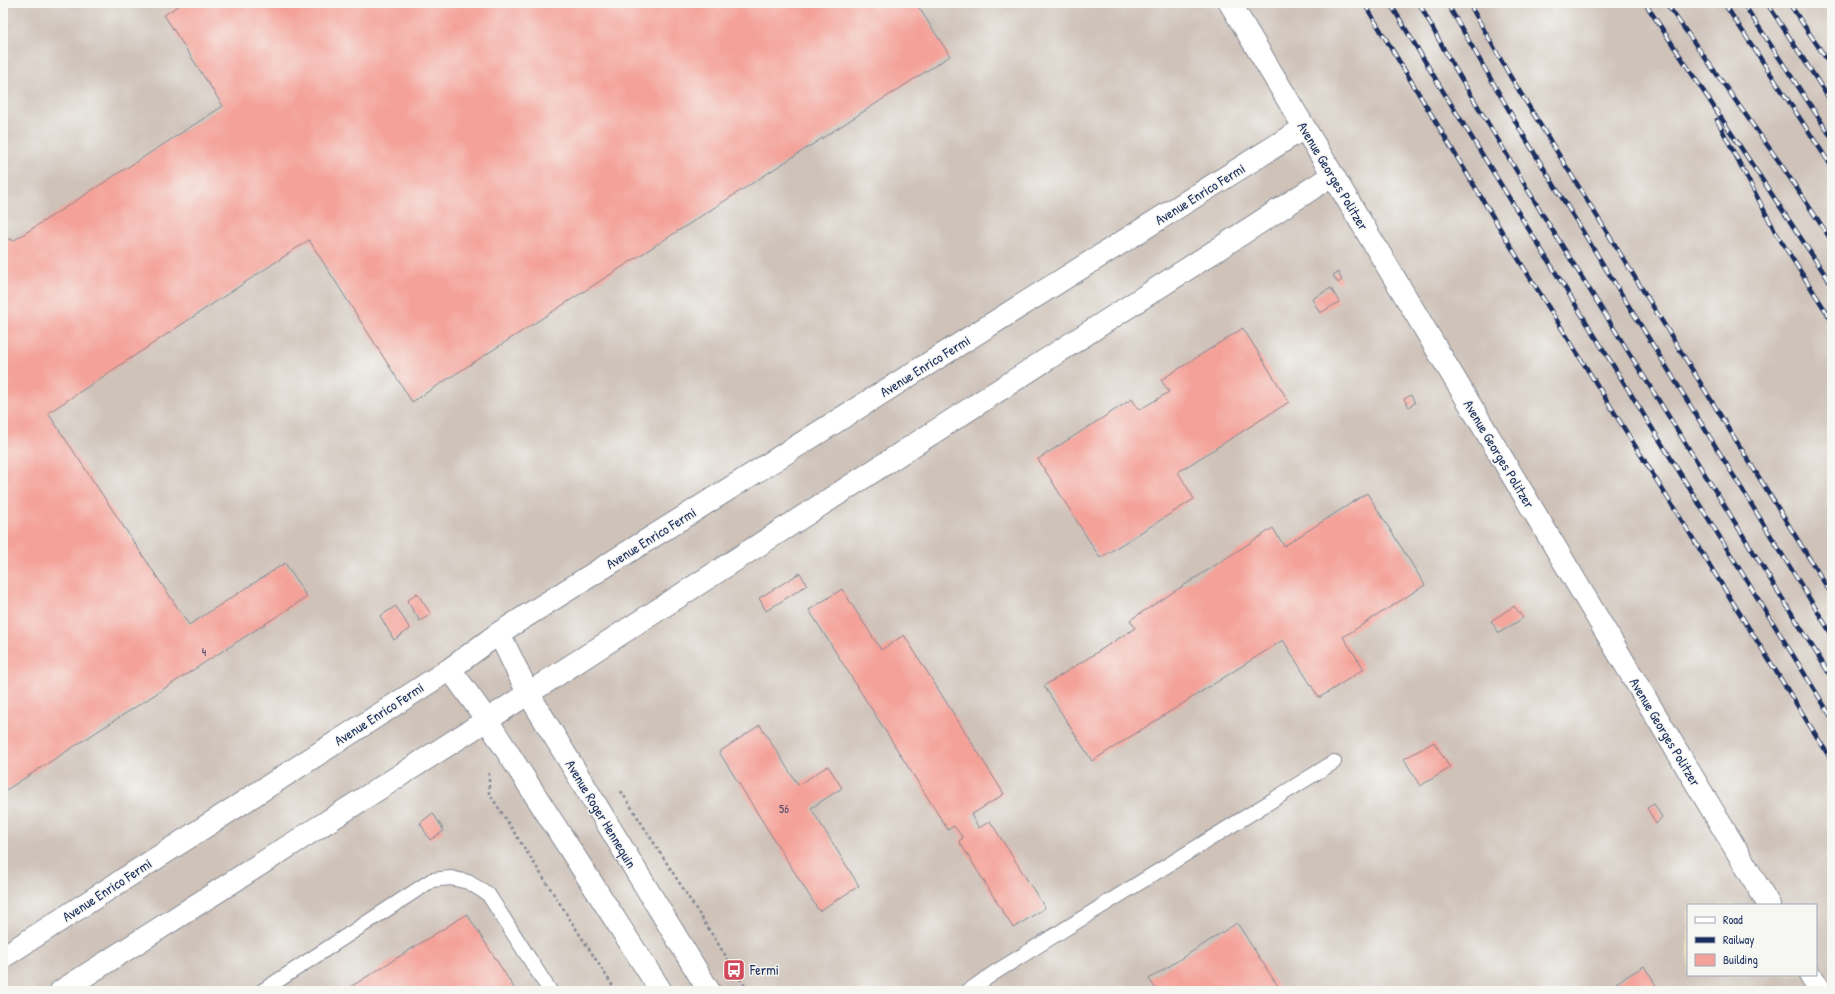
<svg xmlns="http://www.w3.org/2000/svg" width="1835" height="994" viewBox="0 0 1835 994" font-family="'Patrick Hand',sans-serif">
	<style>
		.industrial { fill: #cec2b9; fill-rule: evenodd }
		.building { fill: #f4a299 }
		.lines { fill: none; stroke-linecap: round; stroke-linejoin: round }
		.service-casing { stroke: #848892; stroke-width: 16 }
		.tertiary-casing { stroke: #848892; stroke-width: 24 }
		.path { stroke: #848892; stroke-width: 2.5; stroke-dasharray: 3 3; stroke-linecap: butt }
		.service { stroke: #fff; stroke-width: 14 }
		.tertiary { stroke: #fff; stroke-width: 22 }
		.rail-casing { stroke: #1b2f5e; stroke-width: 4.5 }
		.rail { stroke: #f6f6f2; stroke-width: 3; stroke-dasharray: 9; stroke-linecap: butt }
		.labels { text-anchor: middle; stroke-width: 3; stroke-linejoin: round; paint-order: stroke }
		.number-label { font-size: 12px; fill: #514c6d }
		.street-label { font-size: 14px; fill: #1b2f5e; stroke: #f6f6f2 }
		.poi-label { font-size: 14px; fill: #1b2f5e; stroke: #f6f6f2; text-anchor: start }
	</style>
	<rect width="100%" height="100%" fill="#f6f6f2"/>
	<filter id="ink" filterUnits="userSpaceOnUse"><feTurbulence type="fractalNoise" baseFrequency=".025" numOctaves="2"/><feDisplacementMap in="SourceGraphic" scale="8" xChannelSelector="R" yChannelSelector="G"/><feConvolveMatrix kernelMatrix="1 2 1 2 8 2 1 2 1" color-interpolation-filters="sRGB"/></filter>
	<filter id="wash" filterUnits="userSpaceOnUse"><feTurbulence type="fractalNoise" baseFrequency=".012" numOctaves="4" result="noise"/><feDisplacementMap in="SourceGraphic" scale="16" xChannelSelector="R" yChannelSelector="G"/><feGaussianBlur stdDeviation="0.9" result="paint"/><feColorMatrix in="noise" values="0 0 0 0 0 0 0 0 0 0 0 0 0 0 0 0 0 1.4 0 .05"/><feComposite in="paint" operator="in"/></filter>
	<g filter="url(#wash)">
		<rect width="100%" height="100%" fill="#ede2c5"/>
		<path class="industrial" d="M 3,3 L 1832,3 L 1832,991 L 3,991 ZM 1688,905 L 1816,905 L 1816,975 L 1688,975 Z"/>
		<g id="blocks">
			<path class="building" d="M 183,3 L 916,3 L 950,56 L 412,402 L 309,240 L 48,413 L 189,625 L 285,563 L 307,597 L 3,792 L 3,243 L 11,238 L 13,241 L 223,106 L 164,15 Z
				M 1338,272 L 1342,280 L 1338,283 L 1333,275 Z
				M 1331,288 L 1339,302 L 1320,313 L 1312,299 Z
				M 1243,328 L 1289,402 L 1178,472 L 1194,499 L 1100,558 L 1038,459 L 1132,399 L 1139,410 L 1169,392 L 1161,380 Z
				M 1411,395 L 1415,403 L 1409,407 L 1404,399 Z
				M 1367,493 L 1425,585 L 1343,637 L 1364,669 L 1319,698 L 1283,640 L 1092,761 L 1044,686 L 1135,628 L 1130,620 L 1273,528 L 1284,546 Z
				M 800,573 L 807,585 L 766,611 L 759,598 Z
				M 842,589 L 881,650 L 904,635 L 1004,794 L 971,815 L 979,828 L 990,821 L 1045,908 L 1013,928 L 959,841 L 963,838 L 954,826 L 948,830 L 809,610 Z
				M 417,593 L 431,614 L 420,621 L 407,601 Z
				M 396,606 L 410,629 L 394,640 L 380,616 Z
				M 1514,606 L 1523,618 L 1499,633 L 1491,621 Z
				M 760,725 L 798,785 L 828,766 L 842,788 L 811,808 L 859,886 L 819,911 L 719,752 Z
				M 1434,742 L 1450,768 L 1420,786 L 1404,759 Z
				M 1654,804 L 1662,817 L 1656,824 L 1647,808 Z
				M 433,813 L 444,831 L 430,840 L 420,823 Z
				M 467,914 L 516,991 L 344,991 Z
				M 1237,923 L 1281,991 L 1157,991 L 1149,979 Z
				M 1644,966 L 1657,987 L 1651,991 L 1609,991 L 1617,986 L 1616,983 Z"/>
		</g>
	</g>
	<g filter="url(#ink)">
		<use href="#blocks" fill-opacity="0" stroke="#848892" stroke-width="1"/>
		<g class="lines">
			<g class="service-casing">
				<path id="service" d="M 262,991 L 432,880 L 451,878 L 468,882 L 488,894 L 550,991
					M 968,991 L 994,973 L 1334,762"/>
			</g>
			<g class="tertiary-casing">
				<path id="tertiary" d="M 1230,3 L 1769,905
					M 499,633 L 528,693 L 709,991
					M 450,669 L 487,720 L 661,991
					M 3,957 L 450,669 L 499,633 L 1304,128
					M 1810,975 L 1820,991
					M 61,991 L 487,720 L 1333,175"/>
			</g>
			<path class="path" d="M 489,773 L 489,793 L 616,991
				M 621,791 L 748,991"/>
			<use href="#service" class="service"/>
			<use href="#tertiary" class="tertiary"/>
			<g class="rail-casing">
				<path id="rail" d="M 1364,3 L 1519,260 L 1832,761
					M 1390,3 L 1441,88 L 1832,718
					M 1419,3 L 1447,55 L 1543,215 L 1832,678
					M 1447,3 L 1522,133 L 1832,635
					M 1469,3 L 1510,76 L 1832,595
					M 1550,3 L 1551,5
					M 1645,3 L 1832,285
					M 1666,3 L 1780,163 L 1832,241
					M 1724,3 L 1832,167
					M 1743,3 L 1832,138
					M 1767,3 L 1832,103
					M 1789,3 L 1832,67
					M 1717,120 L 1776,233 L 1832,321"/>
			</g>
			<use href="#rail" class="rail"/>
		</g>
	</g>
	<defs>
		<g id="bus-square" transform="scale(1.15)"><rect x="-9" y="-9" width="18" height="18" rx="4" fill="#d1495b" stroke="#f6f6f2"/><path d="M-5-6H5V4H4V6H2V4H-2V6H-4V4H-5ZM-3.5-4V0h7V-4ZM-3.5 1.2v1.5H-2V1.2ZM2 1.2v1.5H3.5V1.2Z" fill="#fff"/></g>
	</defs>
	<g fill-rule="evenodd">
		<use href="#bus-square" x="734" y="970"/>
	</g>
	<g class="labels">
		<g class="number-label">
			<text x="204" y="656">4</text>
			<text x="784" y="813">56</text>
		</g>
		<g class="street-label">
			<text transform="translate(1333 176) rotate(59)" y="5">Avenue Georges Politzer</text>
			<text transform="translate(1200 194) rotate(-32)" y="5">Avenue Enrico Fermi</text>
			<text transform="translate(925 366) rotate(-32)" y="5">Avenue Enrico Fermi</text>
			<text transform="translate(1499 454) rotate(59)" y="5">Avenue Georges Politzer</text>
			<text transform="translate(651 538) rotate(-32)" y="5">Avenue Enrico Fermi</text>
			<text transform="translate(379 714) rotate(-33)" y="5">Avenue Enrico Fermi</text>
			<text transform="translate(1665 732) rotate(59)" y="5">Avenue Georges Politzer</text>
			<text transform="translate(601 814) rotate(59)" y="5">Avenue Roger Hennequin</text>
			<text transform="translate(107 890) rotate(-33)" y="5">Avenue Enrico Fermi</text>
		</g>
		<g class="poi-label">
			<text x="750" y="975">Fermi</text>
		</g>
	</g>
	<rect width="1835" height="994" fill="none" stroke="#f6f6f2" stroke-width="16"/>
	<rect x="1687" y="904" width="130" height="72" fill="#f6f6f2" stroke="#9ea6b7"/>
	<rect x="1695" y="917" width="20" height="6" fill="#ffffff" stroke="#9ea6b7"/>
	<text x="1723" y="924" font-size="12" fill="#1b2f5e">Road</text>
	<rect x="1695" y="937" width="20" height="6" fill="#1b2f5e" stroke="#9ea6b7"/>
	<text x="1723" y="944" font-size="12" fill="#1b2f5e">Railway</text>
	<rect x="1695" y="954" width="20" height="12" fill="#f4a299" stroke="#9ea6b7"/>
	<text x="1723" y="964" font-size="12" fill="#1b2f5e">Building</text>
</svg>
